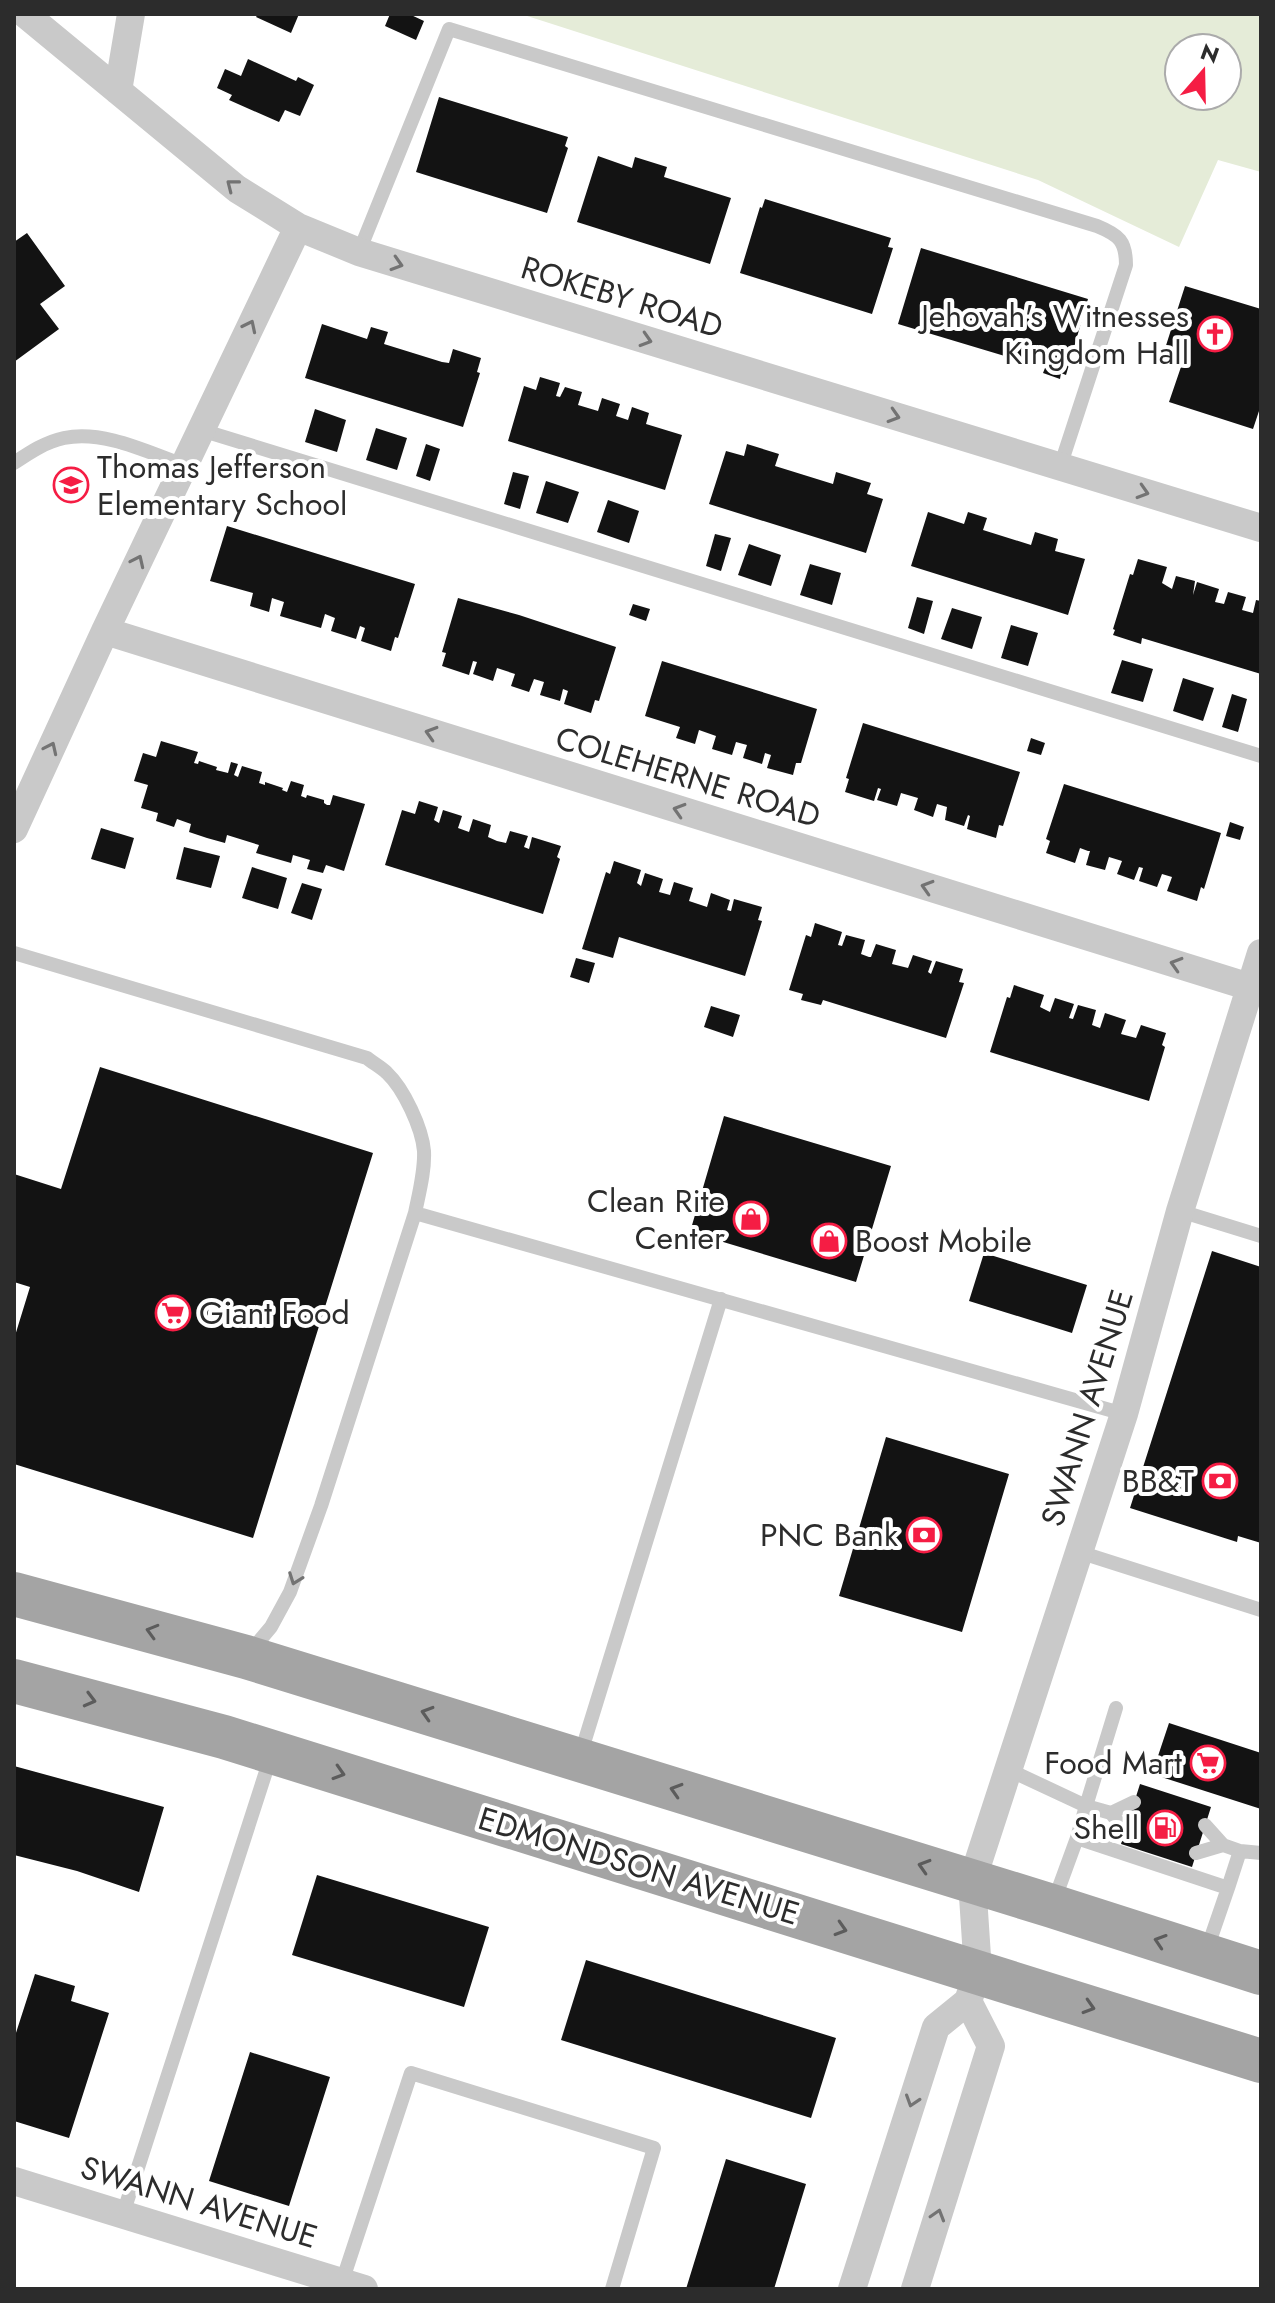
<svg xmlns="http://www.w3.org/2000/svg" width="1275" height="2303" viewBox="0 0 1275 2303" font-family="Jost,sans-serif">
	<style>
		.green { fill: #e5ecd8; fill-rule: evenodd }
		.building { fill: #131313 }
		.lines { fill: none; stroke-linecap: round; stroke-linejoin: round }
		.service { stroke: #c9c9c9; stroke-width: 14 }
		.minor { stroke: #c9c9c9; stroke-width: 28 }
		.primary { stroke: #a4a4a4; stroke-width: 44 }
		.oneway { stroke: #737373 }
		.oneway2 { stroke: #5c5c5c }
		.labels { text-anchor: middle; stroke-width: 8; stroke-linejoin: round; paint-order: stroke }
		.street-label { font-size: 32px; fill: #2c2c2c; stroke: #fff }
		.poi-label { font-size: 32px; fill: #2c2c2c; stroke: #fff; text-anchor: end }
	</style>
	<rect width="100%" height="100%" fill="#fff"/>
	<path class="green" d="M 521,14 L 1261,14 L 1261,172 L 1218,160 L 1179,247 L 1038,180 ZM 1179,48 L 1227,48 L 1227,96 L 1179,96 Z"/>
	<path class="building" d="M 258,14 L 299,14 L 291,33 L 256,17 Z
		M 390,14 L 409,14 L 424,21 L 416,40 L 385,26 Z
		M 248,59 L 296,81 L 298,77 L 314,85 L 300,116 L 285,110 L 279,122 L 229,100 L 232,95 L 217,88 L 225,69 L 241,76 Z
		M 439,97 L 568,137 L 565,146 L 568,148 L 547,213 L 416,172 Z
		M 598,156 L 632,168 L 635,157 L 667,167 L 664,177 L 731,198 L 710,264 L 577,222 Z
		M 765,199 L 891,238 L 888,247 L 893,248 L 872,314 L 740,273 L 760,207 L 762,208 Z
		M 27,233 L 65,286 L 40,304 L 59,329 L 14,362 L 14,242 Z
		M 921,248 L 1088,299 L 1066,375 L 1061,373 L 1060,379 L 1043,373 L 1045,368 L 898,324 Z
		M 1185,286 L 1261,309 L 1261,405 L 1253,429 L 1169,402 L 1182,364 L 1162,358 Z
		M 322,324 L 367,339 L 371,327 L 388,332 L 384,344 L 442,362 L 449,363 L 453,349 L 481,358 L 477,372 L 480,373 L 463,427 L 305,378 Z
		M 540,377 L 560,383 L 556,396 L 560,397 L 559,399 L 565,387 L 582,392 L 578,405 L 598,411 L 602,398 L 620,404 L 616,416 L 628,420 L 632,407 L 649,413 L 646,424 L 682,435 L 665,490 L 508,441 L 524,386 L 536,390 Z
		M 315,409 L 346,420 L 337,452 L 305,442 Z
		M 376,428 L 407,438 L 397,470 L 366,460 Z
		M 426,444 L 440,449 L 430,481 L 416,476 Z
		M 747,444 L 779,454 L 775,466 L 833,484 L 836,472 L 871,483 L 867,494 L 883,499 L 866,553 L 709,504 L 726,451 L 744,456 Z
		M 513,472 L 529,476 L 520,509 L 504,504 Z
		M 546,481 L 579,492 L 568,523 L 536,513 Z
		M 608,500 L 639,511 L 629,543 L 597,532 Z
		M 928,512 L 964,524 L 968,512 L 987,518 L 983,530 L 1031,545 L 1035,532 L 1058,539 L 1055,551 L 1085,559 L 1068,615 L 911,566 Z
		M 227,526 L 415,584 L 398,638 L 395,637 L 391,651 L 361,641 L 365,628 L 360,626 L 356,639 L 331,631 L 335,618 L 325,614 L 321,628 L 280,616 L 284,602 L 272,598 L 269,612 L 250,606 L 253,593 L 210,581 Z
		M 715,534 L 731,538 L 721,571 L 706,566 Z
		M 749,544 L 781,555 L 771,586 L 738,575 Z
		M 1138,559 L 1167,567 L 1162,583 L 1172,589 L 1176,576 L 1195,581 L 1193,595 L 1197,582 L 1219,589 L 1215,602 L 1224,604 L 1228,592 L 1246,597 L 1242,610 L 1253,613 L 1256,600 L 1261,601 L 1261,674 L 1142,638 L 1141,644 L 1113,635 L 1115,630 L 1113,629 L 1130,574 L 1133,575 Z
		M 810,564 L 841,573 L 832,605 L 800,595 Z
		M 917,597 L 933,601 L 924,634 L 908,628 Z
		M 458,598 L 519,615 L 616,647 L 599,701 L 595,700 L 591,713 L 564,704 L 568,691 L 563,689 L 560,701 L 540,695 L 544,682 L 534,679 L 529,692 L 511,686 L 515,674 L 497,668 L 493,681 L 473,674 L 477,662 L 473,661 L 469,675 L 442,666 L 446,653 L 442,652 Z
		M 633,604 L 650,609 L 646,621 L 629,615 Z
		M 952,608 L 982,617 L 972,649 L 941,639 Z
		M 1011,625 L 1038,633 L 1028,666 L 1001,658 Z
		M 1122,660 L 1153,669 L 1143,702 L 1111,693 Z
		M 662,661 L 817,709 L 801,763 L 796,763 L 793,775 L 767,768 L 771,755 L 765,753 L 762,764 L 743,758 L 747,745 L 736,742 L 732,755 L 712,749 L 716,736 L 699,730 L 695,744 L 676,738 L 680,727 L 645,716 Z
		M 1183,678 L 1214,688 L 1203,721 L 1173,711 Z
		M 1232,694 L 1247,699 L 1238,732 L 1222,727 Z
		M 863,723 L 1020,772 L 1003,826 L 999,825 L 996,838 L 967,829 L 970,816 L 968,815 L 964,826 L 945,820 L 947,807 L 937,804 L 933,817 L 914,810 L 918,798 L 901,793 L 897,806 L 877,800 L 881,789 L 878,788 L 874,801 L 845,792 L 849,779 L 846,778 Z
		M 1031,738 L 1045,743 L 1041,755 L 1027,751 Z
		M 161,741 L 198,752 L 194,763 L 198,764 L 199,761 L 217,767 L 216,770 L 228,773 L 231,762 L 238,764 L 234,775 L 238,777 L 242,766 L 262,772 L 259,783 L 265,785 L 265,782 L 283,788 L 282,790 L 287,792 L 291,781 L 304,785 L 301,796 L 306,798 L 307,795 L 324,800 L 324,803 L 327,805 L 330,805 L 333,795 L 365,804 L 344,871 L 326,865 L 323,873 L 307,869 L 310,860 L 293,855 L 291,863 L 256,853 L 259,845 L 227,835 L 225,843 L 207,838 L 189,832 L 191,824 L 177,819 L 174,827 L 156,821 L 158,813 L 141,808 L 148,785 L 134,781 L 143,753 L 156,757 Z
		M 1064,784 L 1221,833 L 1204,889 L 1201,887 L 1197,901 L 1167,891 L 1172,877 L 1162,874 L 1157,887 L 1139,881 L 1143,868 L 1139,867 L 1134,880 L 1117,874 L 1122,861 L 1109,857 L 1105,870 L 1086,865 L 1090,851 L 1088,851 L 1080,848 L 1075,863 L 1046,853 L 1050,841 L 1046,839 Z
		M 419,801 L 438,807 L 434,820 L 439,823 L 443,810 L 462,816 L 458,828 L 469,832 L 473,819 L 491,825 L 488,837 L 497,841 L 506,843 L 510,831 L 528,836 L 524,847 L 529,849 L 532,837 L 561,846 L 557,857 L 560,859 L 543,914 L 385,865 L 402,810 L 415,814 Z
		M 1230,822 L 1244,827 L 1240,840 L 1226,836 Z
		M 101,828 L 134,838 L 125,869 L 91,859 Z
		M 184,847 L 220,856 L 211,888 L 176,879 Z
		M 614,861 L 641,870 L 637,883 L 641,886 L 645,873 L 663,879 L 659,892 L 670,895 L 674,882 L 693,888 L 689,901 L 707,907 L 711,893 L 730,900 L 727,910 L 731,911 L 734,899 L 762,907 L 758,920 L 762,921 L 745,976 L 619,937 L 613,958 L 582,949 L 606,872 L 610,874 Z
		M 252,867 L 287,878 L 278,909 L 242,898 Z
		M 302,883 L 322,889 L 312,920 L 291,913 Z
		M 815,923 L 842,932 L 838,945 L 842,946 L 846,935 L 865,940 L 861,954 L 869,957 L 871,957 L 876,944 L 896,950 L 892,964 L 908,968 L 913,955 L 932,961 L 928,972 L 931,974 L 936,961 L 963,969 L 959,982 L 964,983 L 946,1038 L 823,1000 L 821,1005 L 801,1000 L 803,994 L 789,990 L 806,935 L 811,937 Z
		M 576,958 L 595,963 L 589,983 L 570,977 Z
		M 1014,985 L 1044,995 L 1040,1007 L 1050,1012 L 1055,998 L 1074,1004 L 1069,1018 L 1073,1019 L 1078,1005 L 1096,1010 L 1092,1025 L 1100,1028 L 1105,1013 L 1126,1020 L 1121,1034 L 1136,1038 L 1141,1025 L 1166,1033 L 1162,1045 L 1165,1047 L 1149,1101 L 990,1052 L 1007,997 L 1010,998 Z
		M 711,1006 L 740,1015 L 733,1037 L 704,1027 Z
		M 100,1067 L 373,1153 L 253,1538 L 14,1464 L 14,1339 L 30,1287 L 14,1282 L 14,1174 L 61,1189 Z
		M 724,1116 L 891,1166 L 856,1282 L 690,1232 Z
		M 1212,1251 L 1261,1267 L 1261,1543 L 1238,1536 L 1237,1542 L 1130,1508 Z
		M 984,1253 L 1087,1285 L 1072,1333 L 969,1301 Z
		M 886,1437 L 1009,1474 L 962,1632 L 839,1596 Z
		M 1169,1723 L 1261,1753 L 1261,1809 L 1152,1774 Z
		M 14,1766 L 164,1807 L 139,1892 L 77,1871 L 14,1855 Z
		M 1140,1784 L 1211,1807 L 1192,1867 L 1121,1844 Z
		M 317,1875 L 489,1927 L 464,2007 L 292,1955 Z
		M 586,1960 L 836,2038 L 811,2118 L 561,2040 Z
		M 35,1974 L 75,1986 L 71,2001 L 109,2013 L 69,2138 L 14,2121 L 14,2039 Z
		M 250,2052 L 330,2077 L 289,2206 L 209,2181 Z
		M 726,2159 L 806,2184 L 774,2289 L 686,2289 Z"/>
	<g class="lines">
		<path class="service" d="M 359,252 L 449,29 L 1097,226 C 1119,235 1126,241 1126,265 L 1060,467
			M 201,430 L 1261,756
			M 14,463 C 29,453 45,442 64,438 C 104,430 147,452 184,465
			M 14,953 L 367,1058 C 373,1063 381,1067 387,1073 C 404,1089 422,1128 424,1151 C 425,1171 419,1193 415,1213 L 321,1506 L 290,1592 L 271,1627 L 250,1652
			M 1180,1211 L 1261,1236
			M 415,1213 L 1124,1414
			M 1079,1552 L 1261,1610
			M 1116,1708 L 1086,1806 L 1111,1813 L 1125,1831
			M 580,1756 L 721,1299
			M 1007,1769 L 1086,1806 L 1077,1838
			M 1111,1813 L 1134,1802
			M 1205,1825 L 1223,1845
			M 1240,1851 L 1261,1853
			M 1196,1853 L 1223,1845 L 1240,1851 L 1228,1888
			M 1054,1901 L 1077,1838 L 1228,1888 L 1206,1952
			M 123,2214 L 271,1756
			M 342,2282 L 411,2073 L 654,2148 L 612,2289"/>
		<path class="minor" d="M 25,14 L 237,189 L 298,227 L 359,252 L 1261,528
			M 118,91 L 131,14
			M 105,631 L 1250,987
			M 14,829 L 105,631 L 298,227
			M 968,2001 L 978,1972 L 972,1881 L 1124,1414 L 1180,1211 L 1261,953
			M 14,2181 L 364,2289
			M 852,2289 L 936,2027 L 968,2001 L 991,2046 L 915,2289"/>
		<path class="primary" d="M 14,1594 L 246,1657 L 1052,1906 L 1261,1973
			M 14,1681 L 224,1737 L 1261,2061"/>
	</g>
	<defs><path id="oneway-chevron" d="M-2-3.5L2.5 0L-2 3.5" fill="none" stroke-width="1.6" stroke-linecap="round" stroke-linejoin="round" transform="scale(2)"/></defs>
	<g class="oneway">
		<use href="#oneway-chevron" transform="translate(232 185) rotate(-142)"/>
		<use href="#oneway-chevron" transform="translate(397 264) rotate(17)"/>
		<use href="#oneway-chevron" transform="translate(250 326) rotate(-64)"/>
		<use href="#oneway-chevron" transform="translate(646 340) rotate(17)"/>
		<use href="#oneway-chevron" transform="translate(894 416) rotate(17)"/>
		<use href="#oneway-chevron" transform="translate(1143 492) rotate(17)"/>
		<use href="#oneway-chevron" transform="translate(138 561) rotate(-65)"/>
		<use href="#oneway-chevron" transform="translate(431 733) rotate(-163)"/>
		<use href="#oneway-chevron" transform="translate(51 748) rotate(-65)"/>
		<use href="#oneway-chevron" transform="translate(679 810) rotate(-163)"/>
		<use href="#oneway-chevron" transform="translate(927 887) rotate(-163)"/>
		<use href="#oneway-chevron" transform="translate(1176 964) rotate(-163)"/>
		<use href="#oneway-chevron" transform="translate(295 1579) rotate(110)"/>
		<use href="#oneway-chevron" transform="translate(912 2101) rotate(108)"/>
		<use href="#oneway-chevron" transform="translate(938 2215) rotate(-73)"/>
	</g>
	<g class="oneway2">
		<use href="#oneway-chevron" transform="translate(152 1631) rotate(-164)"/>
		<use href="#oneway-chevron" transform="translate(90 1700) rotate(15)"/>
		<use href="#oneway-chevron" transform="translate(427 1713) rotate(-163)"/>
		<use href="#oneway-chevron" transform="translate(339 1773) rotate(17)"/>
		<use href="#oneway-chevron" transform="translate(676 1790) rotate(-163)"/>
		<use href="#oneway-chevron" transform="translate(924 1866) rotate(-163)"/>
		<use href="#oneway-chevron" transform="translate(841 1929) rotate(17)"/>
		<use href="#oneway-chevron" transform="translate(1160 1941) rotate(-162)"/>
		<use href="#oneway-chevron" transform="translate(1089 2007) rotate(17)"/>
	</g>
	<defs>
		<g id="church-ring" transform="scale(1.8)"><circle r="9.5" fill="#fff" stroke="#f51d44" stroke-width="1.5"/><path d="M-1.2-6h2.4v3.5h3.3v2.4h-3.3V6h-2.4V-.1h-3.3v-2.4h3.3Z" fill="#f51d44"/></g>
		<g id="school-ring" transform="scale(1.8)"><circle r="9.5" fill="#fff" stroke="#f51d44" stroke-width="1.5"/><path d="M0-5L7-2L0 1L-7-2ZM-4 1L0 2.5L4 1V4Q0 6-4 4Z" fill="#f51d44"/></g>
		<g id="shop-ring" transform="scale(1.8)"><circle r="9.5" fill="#fff" stroke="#f51d44" stroke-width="1.5"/><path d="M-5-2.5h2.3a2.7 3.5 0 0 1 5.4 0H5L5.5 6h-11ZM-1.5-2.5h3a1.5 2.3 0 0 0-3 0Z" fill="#f51d44"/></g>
		<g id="supermarket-ring" transform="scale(1.8)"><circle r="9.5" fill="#fff" stroke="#f51d44" stroke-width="1.5"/><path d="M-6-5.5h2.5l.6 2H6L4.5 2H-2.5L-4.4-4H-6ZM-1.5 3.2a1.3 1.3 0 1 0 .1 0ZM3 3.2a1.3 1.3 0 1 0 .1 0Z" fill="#f51d44"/></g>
		<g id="bank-ring" transform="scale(1.8)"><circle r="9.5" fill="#fff" stroke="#f51d44" stroke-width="1.5"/><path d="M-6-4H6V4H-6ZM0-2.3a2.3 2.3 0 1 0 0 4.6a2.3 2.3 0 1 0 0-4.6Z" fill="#f51d44"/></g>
		<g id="fuel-ring" transform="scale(1.8)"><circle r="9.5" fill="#fff" stroke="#f51d44" stroke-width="1.5"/><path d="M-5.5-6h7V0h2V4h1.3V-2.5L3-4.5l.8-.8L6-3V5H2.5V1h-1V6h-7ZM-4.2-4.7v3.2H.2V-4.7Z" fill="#f51d44"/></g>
	</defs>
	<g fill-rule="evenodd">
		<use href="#church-ring" x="1215" y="334"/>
		<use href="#school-ring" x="71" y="485"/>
		<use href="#shop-ring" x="751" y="1219"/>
		<use href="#shop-ring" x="829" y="1241"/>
		<use href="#supermarket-ring" x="173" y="1313"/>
		<use href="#bank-ring" x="1220" y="1481"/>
		<use href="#bank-ring" x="924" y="1535"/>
		<use href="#supermarket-ring" x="1208" y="1763"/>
		<use href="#fuel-ring" x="1165" y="1828"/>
	</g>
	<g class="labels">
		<g class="street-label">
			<text transform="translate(622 297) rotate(17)" y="11">ROKEBY ROAD</text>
			<text transform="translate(688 777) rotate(17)" y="11">COLEHERNE ROAD</text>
			<text transform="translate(1087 1408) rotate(-73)" y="11">SWANN AVENUE</text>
			<text transform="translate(639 1866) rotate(17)" y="11">EDMONDSON AVENUE</text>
			<text transform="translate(199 2202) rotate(17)" y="11">SWANN AVENUE</text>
		</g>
		<g class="poi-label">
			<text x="1189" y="327">Jehovah's Witnesses<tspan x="1189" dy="37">Kingdom Hall</tspan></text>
			<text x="97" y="478" text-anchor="start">Thomas Jefferson<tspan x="97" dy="37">Elementary School</tspan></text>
			<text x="725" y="1212">Clean Rite<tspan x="725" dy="37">Center</tspan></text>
			<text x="855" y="1252" text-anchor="start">Boost Mobile</text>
			<text x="199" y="1324" text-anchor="start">Giant Food</text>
			<text x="1194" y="1492">BB&amp;T</text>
			<text x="898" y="1546">PNC Bank</text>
			<text x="1182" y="1774">Food Mart</text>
			<text x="1139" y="1839">Shell</text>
		</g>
	</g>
	<rect width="1275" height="2303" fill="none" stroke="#2c2c2c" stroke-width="32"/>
	<g transform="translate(1203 72) rotate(20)"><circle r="38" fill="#ffffff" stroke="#ababab" stroke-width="2"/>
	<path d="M0-6L14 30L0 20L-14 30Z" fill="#f51d44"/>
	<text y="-12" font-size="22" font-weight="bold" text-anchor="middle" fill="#2c2c2c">N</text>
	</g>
</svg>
